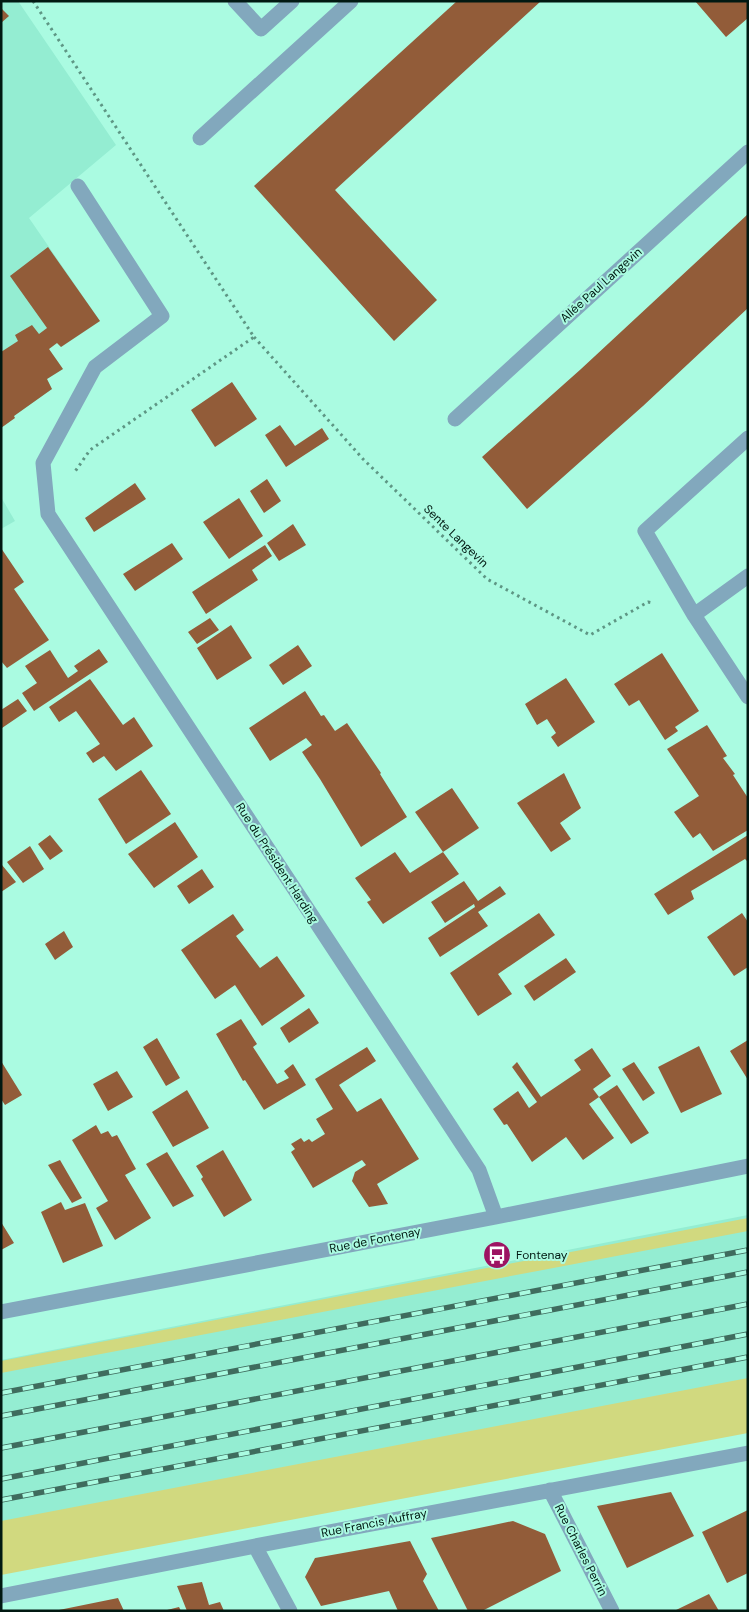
<svg xmlns="http://www.w3.org/2000/svg" width="749" height="1612" viewBox="0 0 749 1612" font-family="'DM Sans',sans-serif">
	<style>
		.built { fill: #94edd2 }
		.green { fill: #d1d97f }
		.building { fill: #925c39 }
		.lines { fill: none; stroke-linecap: round; stroke-linejoin: round }
		.path { stroke: #5e9684; stroke-width: 3; stroke-dasharray: 2.5 4; stroke-linecap: butt }
		.minor { stroke: #82a8bd; stroke-width: 15 }
		.rail-casing { stroke: #3f6c5e; stroke-width: 5.5 }
		.rail { stroke: #aafbe1; stroke-width: 4; stroke-dasharray: 11; stroke-linecap: butt }
		.labels { text-anchor: middle; stroke-width: 4; stroke-linejoin: round; paint-order: stroke }
		.street-label { font-size: 12px; fill: #011912; stroke: #aafbe1 }
		.poi-label { font-size: 12px; fill: #011912; stroke: #aafbe1; text-anchor: start }
	</style>
	<rect width="100%" height="100%" fill="#aafbe1"/>
	<path class="built" d="M 1,1 L 18,1 L 116,145 L 29,218 L 100,321 L 61,347 L 57,343 L 49,349 L 63,369 L 47,379 L 52,389 L 14,416 L 1,428 Z
		M 1,497 L 15,521 L 1,529 Z
		M 748,1215 L 748,1387 L 1,1533 L 1,1360 Z"/>
	<path class="green" d="M 748,1218 L 748,1231 L 1,1373 L 1,1361 Z
		M 748,1378 L 748,1433 L 1,1575 L 1,1521 Z"/>
	<path class="building" d="M 457,1 L 541,1 L 335,190 L 437,300 L 394,341 L 254,186 Z
		M 695,1 L 748,1 L 748,18 L 726,37 Z
		M 1,8 L 9,16 L 1,23 Z
		M 748,214 L 748,308 L 643,406 L 527,509 L 482,457 L 581,369 Z
		M 48,247 L 100,321 L 61,347 L 57,343 L 49,349 L 63,369 L 47,379 L 52,389 L 14,416 L 15,418 L 1,428 L 1,352 L 18,341 L 15,335 L 32,325 L 39,334 L 47,328 L 10,276 Z
		M 232,382 L 257,419 L 215,447 L 191,410 Z
		M 280,425 L 295,446 L 322,428 L 329,439 L 286,467 L 265,435 Z
		M 267,479 L 281,501 L 264,513 L 250,491 Z
		M 135,483 L 146,499 L 94,532 L 85,518 Z
		M 239,498 L 263,536 L 229,559 L 203,522 Z
		M 293,524 L 306,545 L 279,561 L 267,543 Z
		M 172,543 L 183,559 L 135,591 L 123,574 Z
		M 265,545 L 272,556 L 252,570 L 258,580 L 206,614 L 192,592 Z
		M 1,548 L 24,582 L 14,589 L 49,640 L 7,668 L 1,661 Z
		M 210,618 L 219,630 L 197,644 L 188,632 Z
		M 231,625 L 252,658 L 217,680 L 197,648 Z
		M 298,645 L 312,666 L 283,685 L 269,665 Z
		M 99,649 L 108,662 L 34,711 L 22,693 L 37,683 L 25,666 L 50,650 L 68,678 L 78,671 L 74,666 Z
		M 662,653 L 699,711 L 675,727 L 678,731 L 665,740 L 639,700 L 629,706 L 614,684 Z
		M 566,678 L 595,722 L 558,747 L 551,737 L 556,733 L 547,719 L 537,725 L 525,704 Z
		M 90,679 L 123,725 L 134,717 L 153,746 L 116,771 L 104,756 L 93,763 L 86,753 L 100,744 L 76,711 L 59,722 L 49,707 Z
		M 305,691 L 321,716 L 324,715 L 335,731 L 347,723 L 381,773 L 380,774 L 407,817 L 361,847 L 320,779 L 302,752 L 312,745 L 306,738 L 270,761 L 249,728 Z
		M 18,699 L 27,711 L 2,728 L 1,710 Z
		M 707,725 L 727,756 L 723,758 L 735,774 L 733,775 L 748,798 L 748,830 L 713,851 L 700,833 L 693,838 L 674,812 L 699,796 L 667,749 Z
		M 141,770 L 171,814 L 126,844 L 98,799 Z
		M 564,773 L 581,808 L 560,823 L 571,839 L 551,852 L 517,803 Z
		M 452,788 L 479,828 L 443,852 L 415,812 Z
		M 175,822 L 198,857 L 154,888 L 128,854 Z
		M 50,835 L 63,851 L 50,860 L 38,844 Z
		M 748,835 L 748,862 L 745,859 L 691,891 L 694,899 L 668,915 L 654,894 Z
		M 30,846 L 44,869 L 23,883 L 7,862 Z
		M 395,852 L 410,873 L 443,852 L 459,874 L 383,924 L 367,902 L 371,900 L 355,878 Z
		M 2,865 L 16,882 L 1,892 L 1,866 Z
		M 202,869 L 214,887 L 189,904 L 177,886 Z
		M 464,881 L 478,901 L 500,886 L 506,894 L 478,912 L 488,926 L 440,957 L 428,938 L 475,907 L 474,904 L 445,923 L 431,902 Z
		M 539,913 L 555,935 L 498,974 L 512,994 L 478,1016 L 450,973 Z
		M 742,913 L 748,922 L 748,967 L 734,976 L 707,937 Z
		M 233,914 L 244,930 L 236,936 L 260,968 L 277,956 L 305,996 L 262,1026 L 235,985 L 215,999 L 181,950 Z
		M 64,931 L 73,947 L 55,960 L 45,944 Z
		M 566,958 L 576,972 L 534,1001 L 524,986 Z
		M 309,1008 L 319,1023 L 289,1043 L 280,1028 Z
		M 241,1019 L 257,1044 L 253,1047 L 277,1084 L 289,1078 L 284,1071 L 293,1064 L 306,1085 L 264,1110 L 245,1080 L 243,1081 L 216,1034 Z
		M 157,1038 L 180,1078 L 166,1086 L 143,1047 Z
		M 748,1040 L 748,1080 L 730,1051 Z
		M 699,1046 L 722,1094 L 681,1113 L 658,1067 Z
		M 367,1047 L 376,1061 L 339,1085 L 357,1112 L 381,1098 L 419,1159 L 377,1184 L 388,1204 L 369,1207 L 352,1181 L 355,1172 L 366,1165 L 362,1160 L 313,1188 L 291,1152 L 295,1149 L 291,1144 L 301,1138 L 304,1142 L 309,1139 L 312,1142 L 325,1134 L 316,1119 L 333,1109 L 315,1079 Z
		M 592,1048 L 611,1076 L 593,1089 L 599,1097 L 589,1104 L 614,1138 L 583,1160 L 566,1137 L 532,1162 L 507,1124 L 504,1125 L 493,1109 L 518,1091 L 529,1108 L 537,1102 L 512,1067 L 517,1062 L 541,1097 L 581,1070 L 574,1060 Z
		M 1,1061 L 22,1095 L 5,1105 L 1,1099 Z
		M 634,1062 L 655,1093 L 643,1101 L 622,1069 Z
		M 117,1071 L 133,1097 L 108,1111 L 93,1084 Z
		M 617,1085 L 649,1133 L 631,1144 L 599,1097 Z
		M 187,1090 L 209,1128 L 173,1147 L 152,1112 Z
		M 96,1125 L 101,1134 L 108,1131 L 112,1137 L 117,1135 L 136,1169 L 125,1175 L 151,1218 L 115,1240 L 96,1208 L 108,1201 L 72,1140 Z
		M 223,1150 L 252,1200 L 224,1217 L 201,1179 L 203,1177 L 196,1166 Z
		M 167,1152 L 194,1196 L 173,1207 L 146,1164 Z
		M 60,1160 L 82,1198 L 72,1203 L 48,1165 Z
		M 61,1202 L 65,1210 L 85,1203 L 103,1246 L 63,1263 L 41,1212 Z
		M 1,1222 L 14,1243 L 1,1250 Z
		M 671,1492 L 694,1536 L 627,1568 L 597,1506 Z
		M 748,1510 L 748,1573 L 727,1583 L 702,1532 Z
		M 513,1521 L 545,1534 L 561,1571 L 482,1611 L 468,1611 L 431,1538 Z
		M 410,1541 L 427,1574 L 423,1581 L 439,1611 L 398,1611 L 389,1591 L 321,1606 L 305,1577 L 315,1558 Z
		M 202,1582 L 209,1605 L 220,1602 L 224,1611 L 187,1611 L 177,1586 Z
		M 709,1594 L 719,1611 L 674,1611 Z
		M 118,1598 L 124,1611 L 59,1611 L 59,1610 Z
		M 179,1607 L 181,1611 L 167,1611 L 167,1610 Z"/>
	<g class="lines">
		<path class="path" d="M 33,1 L 254,337 L 90,450 L 74,473
			M 254,337 L 363,459 L 487,579 L 590,635 L 648,602 L 653,603"/>
		<path class="minor" d="M 235,1 L 261,29 L 292,1
			M 200,138 L 351,1
			M 78,186 L 162,316 L 95,367 L 43,463 L 48,514 L 479,1170 L 496,1217
			M 455,419 L 748,152
			M 748,438 L 645,531 L 694,615 L 748,697
			M 694,615 L 748,576
			M 1,1312 L 496,1217 L 748,1166
			M 550,1490 L 612,1611
			M 255,1546 L 290,1611
			M 1,1596 L 255,1546 L 748,1453"/>
		<g class="rail-casing">
			<path id="rail" d="M 1,1393 L 748,1250
				M 1,1416 L 748,1272
				M 1,1448 L 748,1304
				M 1,1479 L 748,1334
				M 1,1500 L 748,1357"/>
		</g>
		<use href="#rail" class="rail"/>
	</g>
	<defs>
		<g id="bus-disc" transform="scale(1.4375)"><circle r="9.5" fill="#9d1362" stroke="#aafbe1"/><path d="M-5-6H5V4H4V6H2V4H-2V6H-4V4H-5ZM-3.5-4V0h7V-4ZM-3.5 1.2v1.5H-2V1.2ZM2 1.2v1.5H3.5V1.2Z" fill="#fff"/></g>
	</defs>
	<g fill-rule="evenodd">
		<use href="#bus-disc" x="497" y="1255"/>
	</g>
	<g class="labels">
		<g class="street-label">
			<text transform="translate(601 285) rotate(-42)" y="4">Allée Paul Langevin</text>
			<text transform="translate(456 536) rotate(44)" y="4">Sente Langevin</text>
			<text transform="translate(277 863) rotate(57)" y="4">Rue du Président Harding</text>
			<text transform="translate(375 1240) rotate(-11)" y="4">Rue de Fontenay</text>
			<text transform="translate(374 1523) rotate(-11)" y="4">Rue Francis Auffray</text>
			<text transform="translate(581 1550) rotate(63)" y="4">Rue Charles Perrin</text>
		</g>
		<g class="poi-label">
			<text x="516" y="1259">Fontenay</text>
		</g>
	</g>
	<rect width="749" height="1612" fill="none" stroke="#011912" stroke-width="5"/>
</svg>
